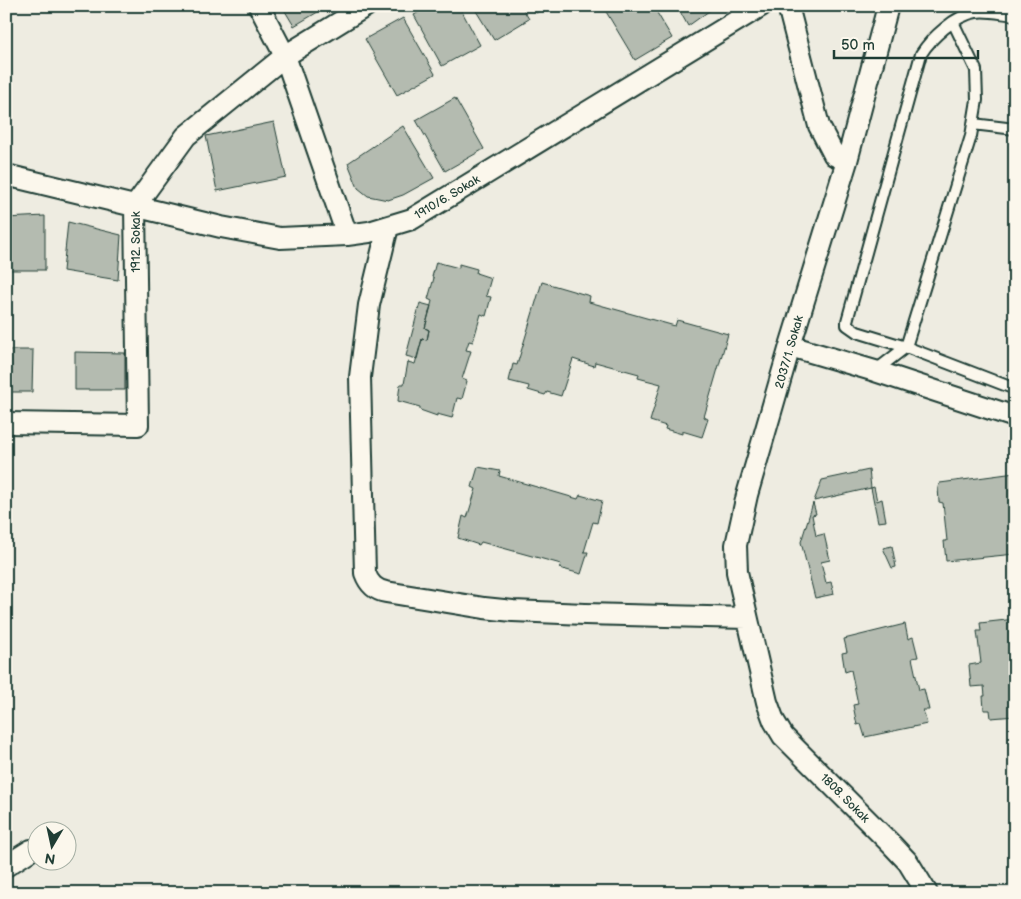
<svg xmlns="http://www.w3.org/2000/svg" width="1021" height="899" viewBox="0 0 1021 899" font-family="'Balsamiq Sans',sans-serif">
	<style>
		.building { fill: #b4bbb0; stroke: #1f3d34 }
		.lines { fill: none; stroke-linecap: round; stroke-linejoin: round }
		.lane-casing { stroke: #1f3d34; stroke-width: 14 }
		.street-casing { stroke: #1f3d34; stroke-width: 24 }
		.lane { stroke: #fbf7ec; stroke-width: 10 }
		.street { stroke: #fbf7ec; stroke-width: 20 }
		.labels { text-anchor: middle; stroke-width: 4; stroke-linejoin: round; paint-order: stroke }
		.street-label { font-size: 12px; fill: #1f3d34; stroke: #fbf7ec }
	</style>
	<rect width="100%" height="100%" fill="#eeece1"/>
	<filter id="ink" filterUnits="userSpaceOnUse"><feTurbulence type="fractalNoise" baseFrequency=".02" numOctaves="2"/><feDisplacementMap in="SourceGraphic" scale="10" xChannelSelector="R" yChannelSelector="G"/><feConvolveMatrix kernelMatrix="1 2 1 2 8 2 1 2 1" color-interpolation-filters="sRGB"/></filter>
	<g filter="url(#ink)">
		<path class="building" d="M 282,6 L 328,6 L 294,26 Z
			M 429,6 L 459,6 L 480,45 L 442,66 L 414,15 Z
			M 473,6 L 521,6 L 529,19 L 494,40 Z
			M 533,6 L 549,6 L 536,13 Z
			M 612,6 L 653,6 L 672,38 L 635,60 L 605,10 Z
			M 677,6 L 716,6 L 688,26 Z
			M 403,18 L 435,74 L 397,95 L 365,39 Z
			M 455,98 L 484,149 L 445,171 L 416,120 Z
			M 274,122 L 286,177 L 217,191 L 206,136 Z
			M 403,126 L 434,178 L 403,195 L 388,200 L 368,196 L 358,188 L 348,163 Z
			M 45,216 L 45,270 L 6,270 L 6,218 Z
			M 68,222 L 121,235 L 118,280 L 63,271 Z
			M 436,262 L 459,268 L 459,264 L 477,269 L 476,273 L 491,278 L 486,296 L 491,297 L 486,316 L 481,314 L 473,342 L 469,341 L 466,350 L 471,351 L 462,379 L 467,381 L 462,399 L 457,398 L 452,418 L 437,414 L 437,416 L 420,410 L 420,407 L 398,401 L 400,384 L 404,384 L 408,362 L 415,364 L 422,339 L 427,340 L 429,330 L 425,328 L 432,301 L 428,299 L 434,278 L 432,277 Z
			M 542,282 L 590,296 L 589,302 L 675,326 L 677,320 L 728,334 L 704,417 L 708,419 L 702,437 L 682,431 L 682,434 L 665,429 L 666,426 L 650,421 L 661,384 L 638,378 L 639,374 L 595,362 L 594,366 L 573,359 L 561,396 L 547,392 L 545,395 L 528,390 L 529,386 L 509,381 L 513,364 L 517,365 Z
			M 420,303 L 431,306 L 425,328 L 429,330 L 427,340 L 422,339 L 417,359 L 406,356 Z
			M 6,350 L 33,350 L 32,392 L 6,392 Z
			M 75,352 L 125,353 L 125,390 L 75,390 Z
			M 478,467 L 500,471 L 499,476 L 578,499 L 580,495 L 602,501 L 597,523 L 593,522 L 584,552 L 588,552 L 581,574 L 559,568 L 561,564 L 481,542 L 479,545 L 458,538 L 463,516 L 467,518 L 476,489 L 472,487 Z
			M 869,470 L 871,488 L 814,501 L 822,480 Z
			M 1015,473 L 1015,554 L 946,561 L 944,541 L 947,541 L 943,503 L 939,502 L 938,487 L 940,483 Z
			M 874,487 L 877,501 L 882,499 L 886,521 L 878,522 L 871,488 Z
			M 813,503 L 816,514 L 812,515 L 816,536 L 824,534 L 830,560 L 821,562 L 826,583 L 831,582 L 834,594 L 815,598 L 801,542 Z
			M 892,546 L 896,567 L 892,568 L 883,548 Z
			M 1015,619 L 1015,716 L 991,718 L 990,710 L 984,710 L 983,696 L 985,696 L 984,686 L 971,687 L 969,665 L 981,663 L 977,631 L 981,631 L 980,623 Z
			M 905,624 L 908,639 L 913,637 L 918,657 L 912,658 L 919,690 L 924,689 L 929,710 L 923,710 L 927,724 L 865,737 L 861,724 L 857,725 L 853,705 L 858,704 L 851,670 L 845,672 L 842,653 L 847,652 L 844,639 Z"/>
		<g class="lines">
			<g class="lane-casing">
				<path id="lane" d="M 1015,15 C 1003,14 987,10 976,12 C 956,15 931,38 921,54 L 847,321 L 847,325 L 857,332 L 906,347 L 1015,389
					M 973,124 L 1015,129
					M 875,371 L 906,347 L 971,136 L 977,100 L 976,70 L 953,22"/>
			</g>
			<g class="street-casing">
				<path id="street" d="M 259,6 L 285,56 L 347,235
					M 788,6 L 819,126 L 834,155 L 847,161
					M 888,6 L 847,161 L 790,346 L 747,495 L 736,545 L 737,572 L 767,702 L 774,721 L 783,736 L 892,845 L 908,862 L 927,893
					M 6,175 L 221,227 L 280,238 L 347,235 L 369,232 L 412,219 L 761,6
					M 388,227 L 369,305 L 360,377 L 365,573 C 369,584 375,590 386,592 L 484,608 L 513,611 L 585,614 L 747,618
					M 790,346 L 875,371 L 1015,417
					M 6,423 L 138,425 L 135,206 L 186,136 L 285,56 L 366,6
					M 6,866 L 31,850"/>
			</g>
			<use href="#lane" class="lane"/>
			<use href="#street" class="street"/>
		</g>
	</g>
	<g class="labels">
		<g class="street-label">
			<text transform="translate(447 197) rotate(-31)" y="4">1910/6. Sokak</text>
			<text transform="translate(136 242) rotate(-90)" y="4">1912. Sokak</text>
			<text transform="translate(789 352) rotate(-74)" y="4">2037/1. Sokak</text>
			<text transform="translate(845 798) rotate(45)" y="4">1808. Sokak</text>
		</g>
	</g>
	<rect width="1021" height="899" fill="none" stroke="#fbf7ec" stroke-width="25"/>
	<rect x="12" y="12" width="996" height="874" fill="none" stroke="#1f3d34" stroke-width="2" filter="url(#ink)"/>
	<g transform="translate(52 846) rotate(189)"><circle r="24" fill="#fbf7ec" stroke="#a3ada2"/>
	<path d="M0-4L9 19L0 12L-9 19Z" fill="#1f3d34"/>
	<text y="-8" font-size="14" font-weight="bold" text-anchor="middle" fill="#1f3d34">N</text>
	</g>
	<path d="M834 50v8h144v-8" fill="none" stroke="#1f3d34" stroke-width="2.5"/>
	<text x="841" y="50" font-size="15" fill="#1f3d34" stroke="#fbf7ec" stroke-width="4" paint-order="stroke">50 m</text>
</svg>
